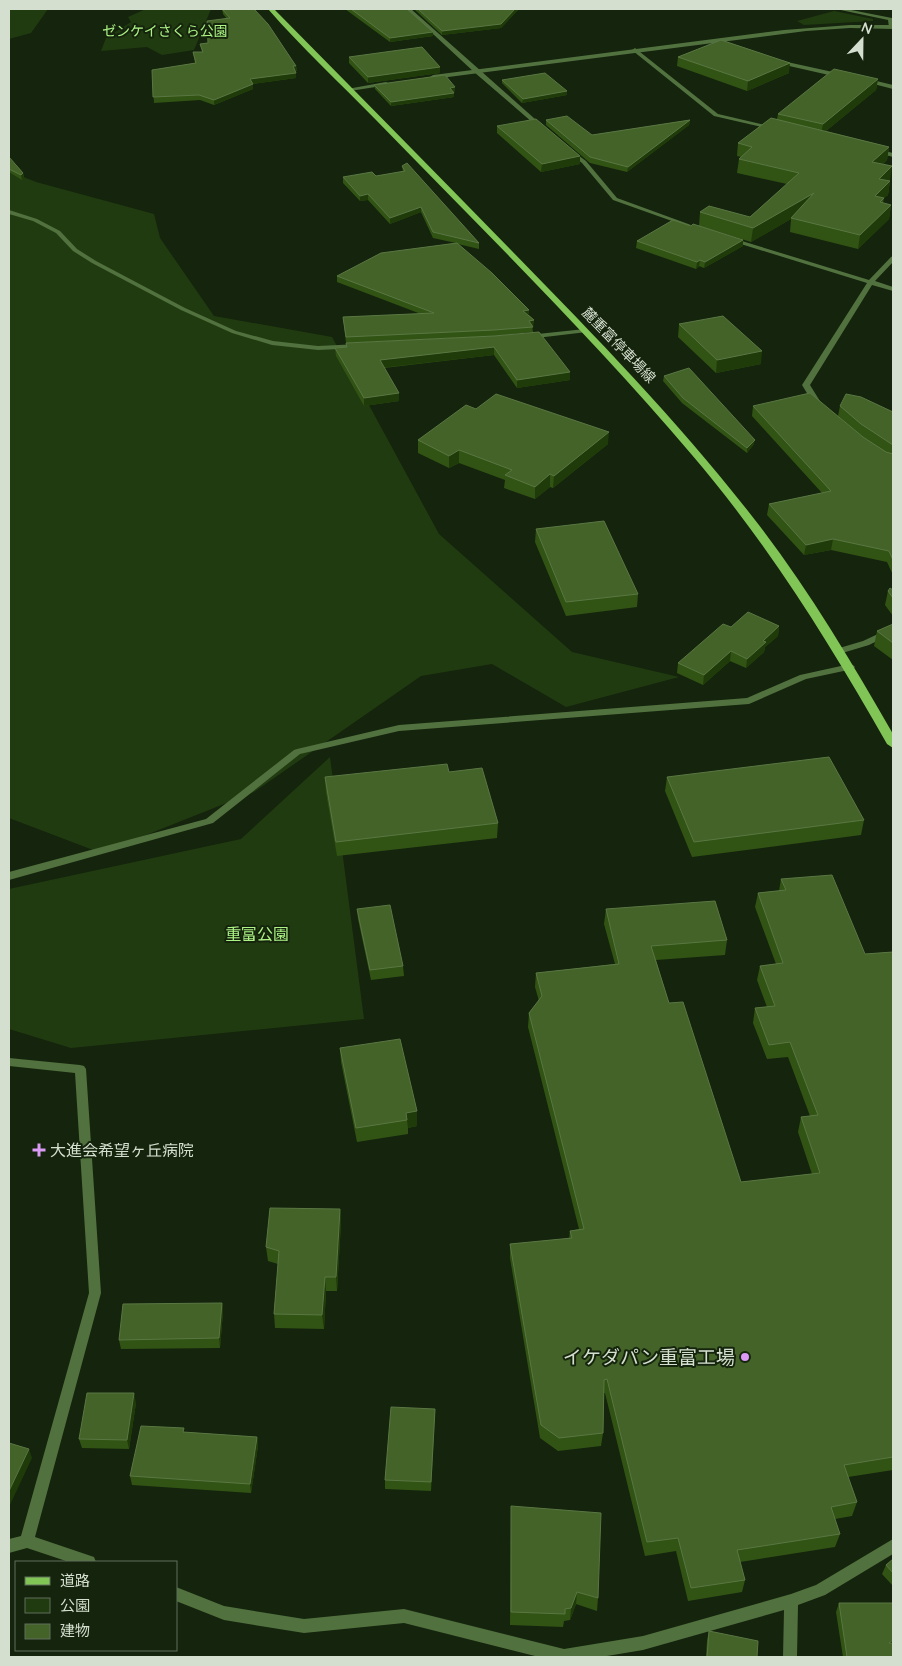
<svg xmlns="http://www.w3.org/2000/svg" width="902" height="1666" viewBox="0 0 902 1666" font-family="Quicksand,'Noto Sans JP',sans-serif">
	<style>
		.green { fill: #213b11 }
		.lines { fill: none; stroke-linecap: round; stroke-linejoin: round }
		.minor { fill: #51713f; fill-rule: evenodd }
		.tertiary { fill: #51713f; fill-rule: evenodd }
		.primary { fill: #81c557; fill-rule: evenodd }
		.wall { fill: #315415 }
		.shaded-wall { fill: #1f3b09 }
		.building { fill: #436329; stroke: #5a7743 }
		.poi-dot { fill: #da9af6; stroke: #15240c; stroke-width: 2 }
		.labels { text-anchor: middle; stroke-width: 4; stroke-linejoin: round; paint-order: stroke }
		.far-park-label { font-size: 14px; fill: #acf285; stroke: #15240c }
		.far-street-label { font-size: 14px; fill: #d4dfcf; stroke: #15240c }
		.park-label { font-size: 16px; fill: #acf285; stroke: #15240c }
		.poi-label { font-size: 16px; fill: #d4dfcf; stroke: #15240c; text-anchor: start }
		.near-poi-label { font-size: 19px; fill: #d4dfcf; stroke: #15240c; text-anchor: end }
	</style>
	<rect width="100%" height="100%" fill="#15240c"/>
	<path class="green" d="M 9,9 L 48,9 L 31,33 L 9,39 Z
		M 146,9 L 211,9 L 194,50 L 162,55 L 147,47 L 101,51 L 106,38 L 131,22 L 128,17 Z
		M 834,11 L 873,19 L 873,21 L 804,25 L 797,21 Z
		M 9,171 L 36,182 L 154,214 L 160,238 L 214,316 L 332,337 L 439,534 L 572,652 L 679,677 L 566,707 L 492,664 L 421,676 L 254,792 L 101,853 L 9,818 Z
		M 330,757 L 364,1019 L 71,1048 L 9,1029 L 9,889 L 241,839 Z"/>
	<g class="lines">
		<path class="minor" d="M 406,9 L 411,9 L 544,127 L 544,129 L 540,129 L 474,72 Z
			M 836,9 L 846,9 L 892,18 L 893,28 L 889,27 L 888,20 Z
			M 635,48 L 718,114 L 778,128 L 775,130 L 714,116 L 633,51 L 632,50 Z
			M 778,60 L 842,74 L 845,76 L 842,78 L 776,63 L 775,62 Z
			M 864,78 L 893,85 L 893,89 L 862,81 L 862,79 Z
			M 570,149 L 586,161 L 617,198 L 691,225 L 686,226 L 613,200 L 582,163 L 568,152 L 567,151 Z
			M 877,149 L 893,153 L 893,157 L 875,152 L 874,151 Z
			M 9,210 L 37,219 L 60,231 L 77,249 L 96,261 L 185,308 L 236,331 L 273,341 L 318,346 L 359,344 L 363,346 L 359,348 L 318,350 L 272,345 L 232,333 L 181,310 L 92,263 L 73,251 L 56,233 L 33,221 L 9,214 Z
			M 728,238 L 732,238 L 869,280 L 891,257 L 893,256 L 893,262 L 875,281 L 893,287 L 893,291 L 872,285 L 810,385 L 823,406 L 822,408 L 816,408 L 802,385 L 867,283 L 728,240 Z
			M 585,329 L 587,330 L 587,332 L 528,339 L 524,337 L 528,335 Z
			M 893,627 L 893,633 L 869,645 L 839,654 L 835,651 L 836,649 L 863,641 Z
			M 850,664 L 853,665 L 855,667 L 853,669 L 806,679 L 749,704 L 399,731 L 300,754 L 213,823 L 9,880 L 9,872 L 206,819 L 294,750 L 297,749 L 399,725 L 747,698 L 800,675 Z
			M 9,1058 L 80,1065 L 84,1066 L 86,1069 L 101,1293 L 35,1537 L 94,1557 L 96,1562 L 69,1562 L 27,1548 L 9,1553 L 9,1539 L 21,1536 L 89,1293 L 75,1073 L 9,1066 Z
			M 893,1539 L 893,1554 L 825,1595 L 798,1605 L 797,1657 L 783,1657 L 784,1610 L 643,1650 L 601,1657 L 539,1657 L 404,1623 L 304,1633 L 224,1620 L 176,1601 L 176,1587 L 224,1606 L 304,1619 L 404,1609 L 564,1649 L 643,1636 L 791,1594 L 816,1585 Z"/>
		<path class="tertiary" d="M 850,25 L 893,25 L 893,29 L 850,28 L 806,31 L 433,79 L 430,77 L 433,75 L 784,30 Z
			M 386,82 L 388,83 L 388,85 L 350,91 L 347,89 Z"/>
		<path class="primary" d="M 268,9 L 274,9 C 353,89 432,169 510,249 C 595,336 681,424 755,520 C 807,587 851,661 893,734 L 893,748 L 887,744 C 829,642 768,544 692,455 C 593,338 483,230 376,120 C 340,83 302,48 268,9 Z"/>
	</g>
	<path class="wall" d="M 222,9 L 296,66 L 297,71 L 295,71 L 296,78 L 253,84 L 253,89 L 214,105 L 200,100 L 154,103 L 152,70 L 195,63 L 193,52 L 202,52 L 200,44 L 208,43 L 227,19 L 223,14 Z
		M 345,9 L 407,9 L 433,36 L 390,42 Z
		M 414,9 L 519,9 L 501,28 L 442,35 Z
		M 349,57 L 440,67 L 440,73 L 368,83 L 349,63 Z
		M 678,57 L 789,73 L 747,91 L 677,66 Z
		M 878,79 L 876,90 L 826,131 L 889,147 L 887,160 L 883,164 L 890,180 L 889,181 L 890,181 L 888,195 L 884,198 L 883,203 L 891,205 L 889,219 L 858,249 L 790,232 L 791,219 L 751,242 L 699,226 L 700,212 L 750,217 L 787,184 L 737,173 L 739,159 L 741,157 L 737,156 L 738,143 L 777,119 L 778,114 Z
		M 502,80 L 567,91 L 567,95 L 522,103 L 502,83 Z
		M 374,85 L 455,91 L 453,92 L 454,97 L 391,106 L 375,89 Z
		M 546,120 L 592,135 L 690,120 L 689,125 L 627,172 L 590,163 L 546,125 Z
		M 497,126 L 580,156 L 580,164 L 541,172 L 497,133 Z
		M 9,157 L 23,173 L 24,177 L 22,180 L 9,172 Z
		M 402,166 L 479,243 L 479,249 L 458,244 L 534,320 L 533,326 L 532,326 L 533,332 L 494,336 L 346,343 L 343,317 L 421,314 L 337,282 L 337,276 L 456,243 L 433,238 L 421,212 L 390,224 L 368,200 L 360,201 L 343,183 L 343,177 L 376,176 L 403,172 Z
		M 691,226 L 743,246 L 704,268 L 699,266 L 696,269 L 636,248 L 637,241 Z
		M 679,324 L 761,364 L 716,373 L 678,337 Z
		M 494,336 L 570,372 L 570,380 L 517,388 L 494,355 L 384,368 L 399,393 L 399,401 L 364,406 L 336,356 L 335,348 Z
		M 664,376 L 754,444 L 747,453 L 682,403 L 663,381 Z
		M 753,406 L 863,437 L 884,451 L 859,434 L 838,416 L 840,406 L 893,412 L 893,575 L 887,562 L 831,550 L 804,555 L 767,515 L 769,504 L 822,493 L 752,416 Z
		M 476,409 L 608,444 L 553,488 L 550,487 L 535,499 L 504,488 L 505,480 L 459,463 L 449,468 L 418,453 L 418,440 Z
		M 536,529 L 638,594 L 637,607 L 566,616 L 535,542 Z
		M 893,590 L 893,616 L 885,605 L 888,591 Z
		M 893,624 L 893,660 L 874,646 L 877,631 Z
		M 779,626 L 778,636 L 765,647 L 764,652 L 746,668 L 730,661 L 703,685 L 677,673 L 678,663 L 731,627 Z
		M 449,772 L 498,823 L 497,838 L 337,856 L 326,792 L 325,777 Z
		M 667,777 L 864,820 L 861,835 L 692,857 L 665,791 Z
		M 781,879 L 865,954 L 893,952 L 893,1470 L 848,1477 L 857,1502 L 852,1516 L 835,1519 L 840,1534 L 835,1547 L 740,1562 L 745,1580 L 742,1592 L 688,1601 L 676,1551 L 645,1556 L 605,1393 L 604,1393 L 603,1433 L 601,1446 L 558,1451 L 540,1438 L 510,1258 L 510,1244 L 569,1239 L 570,1231 L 579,1229 L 528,1027 L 529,1013 L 539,1001 L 535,987 L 536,973 L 615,964 L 604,924 L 606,909 L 727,940 L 725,955 L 656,960 L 669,1003 L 741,1182 L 812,1174 L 798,1132 L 801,1117 L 810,1116 L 788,1057 L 767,1059 L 753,1023 L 755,1008 L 767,1007 L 757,980 L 760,966 L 776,964 L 755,907 L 758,893 L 779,891 Z
		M 357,909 L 403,966 L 404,976 L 371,980 L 358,919 Z
		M 340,1048 L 417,1111 L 417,1126 L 408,1128 L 408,1134 L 357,1142 L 341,1062 Z
		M 340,1209 L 341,1223 L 337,1291 L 326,1291 L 324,1329 L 275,1328 L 274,1314 L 278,1264 L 268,1261 L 266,1247 Z
		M 222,1303 L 223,1312 L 220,1348 L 121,1349 L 119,1340 Z
		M 136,1403 L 129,1449 L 82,1448 L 79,1439 Z
		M 435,1409 L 431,1491 L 385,1489 L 385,1480 Z
		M 185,1432 L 257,1437 L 258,1446 L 251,1493 L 132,1485 L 130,1476 Z
		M 511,1506 L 598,1598 L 597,1611 L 576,1604 L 570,1620 L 564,1621 L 563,1627 L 510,1625 Z
		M 893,1559 L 893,1586 L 882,1574 L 886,1565 Z
		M 839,1603 L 893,1657 L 843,1657 L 836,1612 Z
		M 709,1631 L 757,1657 L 706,1657 L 707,1640 Z"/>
	<path class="shaded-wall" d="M 515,9 L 519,9 L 501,28 L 442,35 L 442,31 Z
		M 433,32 L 433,36 L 390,42 L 390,38 Z
		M 790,63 L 789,73 L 747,91 L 748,81 Z
		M 293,66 L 296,66 L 297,71 L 293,71 Z
		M 440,67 L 440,73 L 368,83 L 368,77 Z
		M 296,73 L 296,78 L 253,84 L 253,89 L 214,105 L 214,100 L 250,79 Z
		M 878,79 L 876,90 L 821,135 L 823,124 Z
		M 455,87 L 455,91 L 450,92 L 450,88 Z
		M 567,91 L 567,95 L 522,103 L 523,99 Z
		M 454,93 L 454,97 L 391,106 L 391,102 Z
		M 690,120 L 689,125 L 627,172 L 628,167 Z
		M 889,147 L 887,160 L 870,175 L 872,162 Z
		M 580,156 L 580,164 L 541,172 L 542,164 Z
		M 892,166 L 890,180 L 877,192 L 879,179 Z
		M 23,173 L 24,177 L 22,180 L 21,175 Z
		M 890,181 L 888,195 L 872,209 L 875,196 Z
		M 814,193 L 791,219 L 751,242 L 753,228 Z
		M 368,194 L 368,200 L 360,201 L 360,196 Z
		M 891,205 L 889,219 L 858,249 L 860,235 Z
		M 421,207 L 421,212 L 390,224 L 390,218 Z
		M 743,240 L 743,246 L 704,268 L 705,262 Z
		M 700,260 L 699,266 L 696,269 L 697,262 Z
		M 529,310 L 529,316 L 523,311 Z
		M 534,320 L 533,326 L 529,327 L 529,321 Z
		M 494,347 L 494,355 L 380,368 L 380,360 Z
		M 762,351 L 761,364 L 716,373 L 717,360 Z
		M 570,372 L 570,380 L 517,388 L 517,380 Z
		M 399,393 L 399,401 L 364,406 L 364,398 Z
		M 609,432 L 608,444 L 553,488 L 554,476 Z
		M 755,440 L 754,444 L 747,453 L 747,448 Z
		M 459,450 L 459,463 L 449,468 L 449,456 Z
		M 550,474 L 550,487 L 535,499 L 535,487 Z
		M 833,539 L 831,550 L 804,555 L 806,545 Z
		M 779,626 L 778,636 L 765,647 L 764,652 L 746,668 L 747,659 L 763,641 Z
		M 731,651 L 730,661 L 703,685 L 704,675 Z
		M 417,1111 L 417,1126 L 408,1128 L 407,1120 L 406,1113 Z
		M 340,1209 L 341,1223 L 337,1291 L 336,1277 Z
		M 325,1277 L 326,1291 L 324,1329 L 322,1315 Z
		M 222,1303 L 223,1312 L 220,1348 L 219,1338 Z
		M 134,1393 L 136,1403 L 129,1449 L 127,1440 Z
		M 435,1409 L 435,1419 L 431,1491 L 431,1482 Z
		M 257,1437 L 258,1446 L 251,1493 L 250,1484 Z
		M 29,1449 L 32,1458 L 9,1507 L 9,1491 Z
		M 577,1592 L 576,1604 L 570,1620 L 571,1608 Z"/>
	<path class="building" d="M 222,9 L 254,9 L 268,24 L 296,66 L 293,66 L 296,73 L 250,79 L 253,84 L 214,100 L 199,95 L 153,97 L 152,70 L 196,63 L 193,52 L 203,52 L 200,44 L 208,43 L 207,21 L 230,18 Z
		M 351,9 L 407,9 L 433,32 L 390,38 Z
		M 418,9 L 515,9 L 501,24 L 442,31 Z
		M 721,40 L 790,63 L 748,81 L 678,57 Z
		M 422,47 L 440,67 L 368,77 L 349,57 Z
		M 834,69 L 878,79 L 823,124 L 778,114 Z
		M 545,73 L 567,91 L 523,99 L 502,80 Z
		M 445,75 L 455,87 L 450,88 L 454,93 L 391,102 L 374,85 Z
		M 567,116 L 592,135 L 690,120 L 628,167 L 590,157 L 546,120 Z
		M 771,118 L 889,147 L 872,162 L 892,166 L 879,179 L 890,181 L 875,196 L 884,198 L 880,202 L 891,205 L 860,235 L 791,218 L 814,193 L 753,228 L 700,212 L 709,206 L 750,217 L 799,173 L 739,159 L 752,147 L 738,143 Z
		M 536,119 L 580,156 L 542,164 L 497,126 Z
		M 9,157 L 23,173 L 21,175 L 9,169 Z
		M 407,163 L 479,243 L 433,232 L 421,207 L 390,218 L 368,194 L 360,196 L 343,177 L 372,172 L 376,176 L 405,171 L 402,166 Z
		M 673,220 L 691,226 L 693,224 L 743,240 L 705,262 L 700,260 L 697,262 L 637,241 Z
		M 457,243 L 492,273 L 529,310 L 523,311 L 534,320 L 529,321 L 533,327 L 494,330 L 346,337 L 343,317 L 434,313 L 337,276 L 381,253 Z
		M 723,316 L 762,351 L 717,360 L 679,324 Z
		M 539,332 L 570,372 L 517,380 L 494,347 L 380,360 L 399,393 L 364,398 L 335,348 L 347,347 L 346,343 L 494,336 Z
		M 689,368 L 755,440 L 747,448 L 683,398 L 664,376 Z
		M 810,393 L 863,437 L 886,452 L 893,454 L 893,560 L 889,551 L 833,539 L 806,545 L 769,504 L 831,491 L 753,406 Z
		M 496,394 L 609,432 L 554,476 L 550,474 L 535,487 L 505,475 L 512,470 L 459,450 L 449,456 L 418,440 L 466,405 L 476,409 Z
		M 846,394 L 861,397 L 893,412 L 893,445 L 861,424 L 840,406 Z
		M 604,521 L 638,594 L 566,602 L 536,529 Z
		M 890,588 L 893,590 L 893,598 L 888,591 Z
		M 748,612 L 779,626 L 763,641 L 766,642 L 747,659 L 731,651 L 704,675 L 678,663 L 723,624 L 731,627 Z
		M 893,624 L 893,643 L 877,631 Z
		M 829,757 L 864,820 L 694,842 L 667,777 Z
		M 447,764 L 449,772 L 482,768 L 498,823 L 336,842 L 325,777 Z
		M 832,875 L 865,954 L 893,952 L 893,1457 L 844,1465 L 857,1502 L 831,1507 L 840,1534 L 737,1550 L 745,1580 L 691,1588 L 678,1538 L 647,1542 L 607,1379 L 604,1380 L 603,1433 L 559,1438 L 541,1425 L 510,1244 L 572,1238 L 570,1231 L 584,1229 L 529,1013 L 542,996 L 536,973 L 619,964 L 606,909 L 715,901 L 727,940 L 651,946 L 669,1003 L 683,1002 L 741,1182 L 820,1173 L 801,1117 L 818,1115 L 790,1042 L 769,1045 L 755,1008 L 775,1006 L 760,966 L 783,963 L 758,893 L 786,890 L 781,879 Z
		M 390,905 L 403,966 L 370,970 L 357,909 Z
		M 400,1039 L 417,1111 L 406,1113 L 407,1120 L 356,1128 L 340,1048 Z
		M 270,1208 L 340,1209 L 336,1277 L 325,1277 L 322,1315 L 274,1314 L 279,1251 L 266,1247 Z
		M 222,1303 L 219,1338 L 119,1340 L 123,1304 Z
		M 87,1393 L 134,1393 L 127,1440 L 79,1439 Z
		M 391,1407 L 435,1409 L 431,1482 L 385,1480 Z
		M 141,1426 L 184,1428 L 183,1432 L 257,1437 L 250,1484 L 130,1476 Z
		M 9,1443 L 29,1449 L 9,1491 Z
		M 511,1506 L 601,1513 L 598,1598 L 577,1592 L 571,1608 L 565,1609 L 565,1614 L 511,1612 Z
		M 893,1559 L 893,1573 L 886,1565 Z
		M 839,1603 L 893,1603 L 893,1640 L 889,1643 L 893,1643 L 893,1657 L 847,1657 Z
		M 709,1631 L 758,1641 L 757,1657 L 707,1657 Z"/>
	<g class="poi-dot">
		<path d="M36.5 1142.5h5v5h5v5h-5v5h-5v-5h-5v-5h5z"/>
		<circle cx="745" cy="1357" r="5"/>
	</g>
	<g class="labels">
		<g class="far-park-label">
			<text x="165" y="36">ゼンケイさくら公園</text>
		</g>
		<g class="far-street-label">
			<text transform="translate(619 345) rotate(46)" y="5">麓重富停車場線</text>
		</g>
		<g class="park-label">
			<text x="257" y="940">重富公園</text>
		</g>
		<g class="poi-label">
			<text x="50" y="1156">大進会希望ヶ丘病院</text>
		</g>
		<g class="near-poi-label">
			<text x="735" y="1364">イケダパン重富工場</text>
		</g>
	</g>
	<rect width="902" height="1666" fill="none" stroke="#d4dfcf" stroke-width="20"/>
	<rect x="15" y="1561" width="162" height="90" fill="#15240c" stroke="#616f5a"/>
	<rect x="25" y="1577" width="25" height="8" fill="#81c557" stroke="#616f5a"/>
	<text x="60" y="1586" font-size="15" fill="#d4dfcf">道路</text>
	<rect x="25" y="1598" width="25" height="15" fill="#213b11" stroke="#616f5a"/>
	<text x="60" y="1611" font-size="15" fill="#d4dfcf">公園</text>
	<rect x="25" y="1624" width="25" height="15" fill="#436329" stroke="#616f5a"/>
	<text x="60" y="1636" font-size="15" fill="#d4dfcf">建物</text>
	<g transform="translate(862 40) rotate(22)" stroke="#15240c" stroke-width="4" paint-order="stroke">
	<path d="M0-4L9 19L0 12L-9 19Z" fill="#d4dfcf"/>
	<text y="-8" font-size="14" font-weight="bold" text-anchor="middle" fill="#d4dfcf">N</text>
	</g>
</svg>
